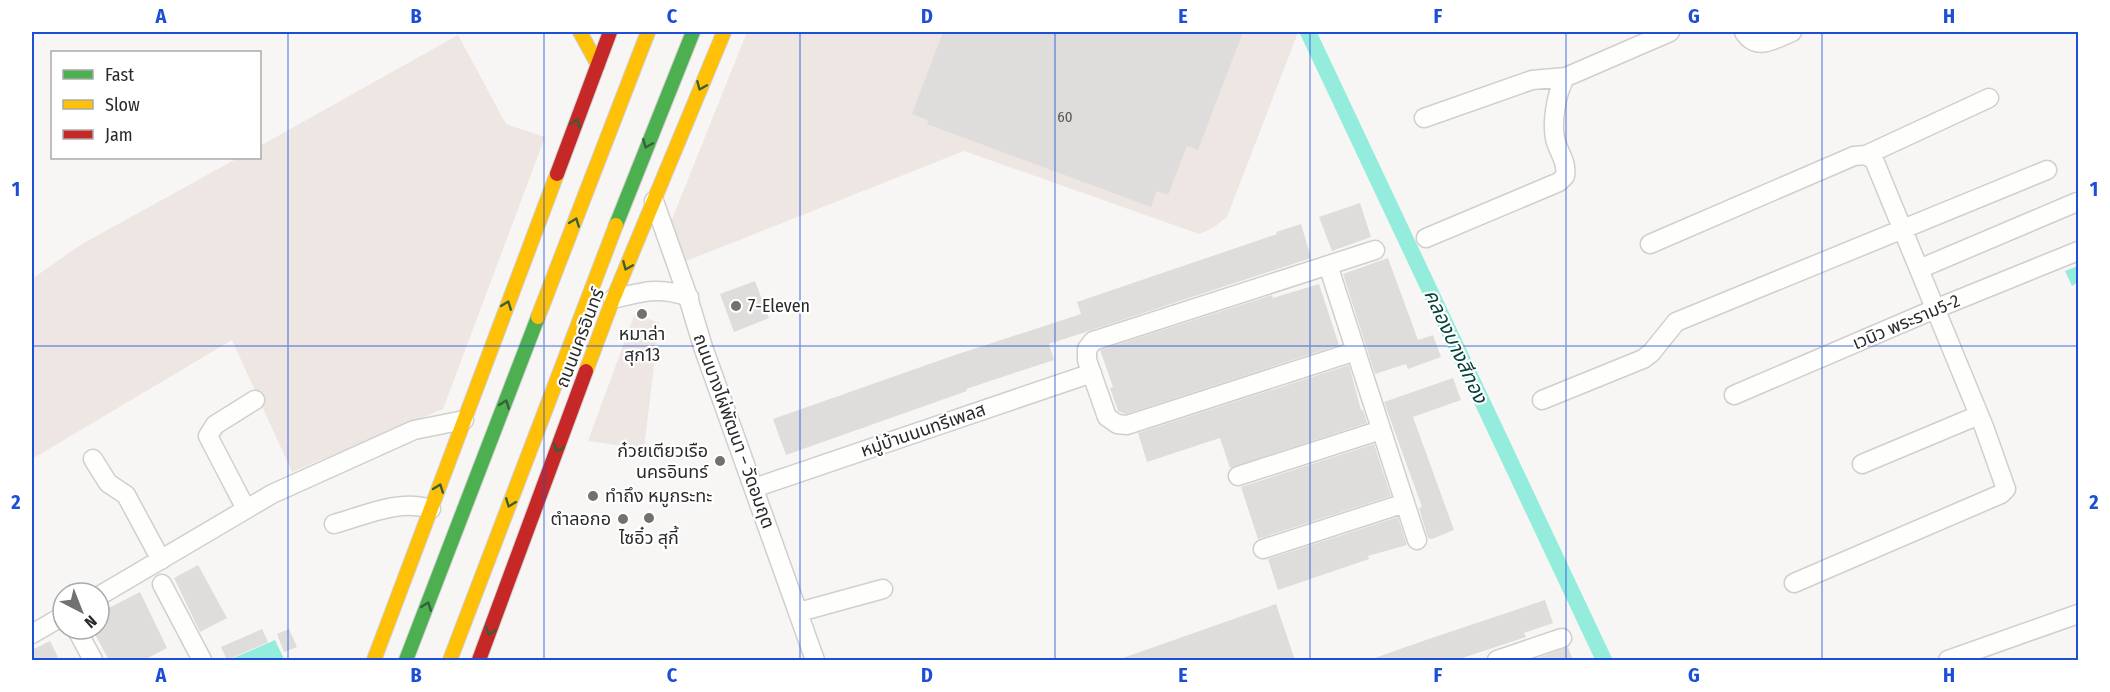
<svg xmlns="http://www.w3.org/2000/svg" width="2110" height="692" viewBox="0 0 2110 692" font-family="'Fira Sans Condensed','Noto Sans Thai',sans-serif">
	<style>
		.built { fill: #ede6e2 }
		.water { fill: #94eddc }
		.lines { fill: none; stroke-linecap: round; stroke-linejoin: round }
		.canal { stroke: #94eddc; stroke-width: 16 }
		.building { fill: #dedddb }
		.street-casing { stroke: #d0cfce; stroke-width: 21 }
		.fast-casing { stroke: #d0cfce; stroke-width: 16 }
		.slow-casing { stroke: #d0cfce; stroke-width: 16 }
		.jam-casing { stroke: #d0cfce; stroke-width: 16 }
		.street { stroke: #fefefd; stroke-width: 18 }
		.fast { stroke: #4caf50; stroke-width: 14 }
		.slow { stroke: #ffc107; stroke-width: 14 }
		.jam { stroke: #c62828; stroke-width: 14 }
		.oneway { stroke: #385f39 }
		.grid { fill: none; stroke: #1d4ed8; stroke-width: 1.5; stroke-opacity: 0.55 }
		.poi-dot { fill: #737170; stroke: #fff; stroke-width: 2 }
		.labels { text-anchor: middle; stroke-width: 4.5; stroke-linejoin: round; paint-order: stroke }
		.number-label { font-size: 15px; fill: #585656 }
		.poi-label { font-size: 18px; fill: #2b2929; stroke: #fff; text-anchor: start }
		.street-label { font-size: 18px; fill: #2b2929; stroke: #fff }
		.water-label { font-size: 20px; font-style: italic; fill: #07433a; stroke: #fff }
		.neatline { fill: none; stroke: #1d4ed8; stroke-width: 2 }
		.grid-label { font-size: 20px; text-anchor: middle; font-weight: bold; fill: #1d4ed8 }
	</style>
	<rect width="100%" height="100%" fill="#f8f6f4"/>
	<path class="built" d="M 747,32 L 1295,32 L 1297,35 L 1227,217 L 1213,228 L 1199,234 L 964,151 L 686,261 L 671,222 Z
		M 458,35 L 506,124 L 545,137 L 443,409 L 292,472 L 232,340 L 32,459 L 32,279 L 82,244 L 238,158 L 260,158 L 260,146 Z
		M 635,313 L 659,323 L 644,449 L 588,441 Z"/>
	<path class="water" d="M 2078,266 L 2078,282 L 2072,286 L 2065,271 Z
		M 275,640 L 284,659 L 231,660 L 231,659 Z"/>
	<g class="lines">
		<path class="canal" d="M 1308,32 L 1604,660"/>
	</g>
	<path class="building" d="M 943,32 L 1243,32 L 1198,150 L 1187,146 L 1168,195 L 1157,191 L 1151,207 L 927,124 L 928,120 L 912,114 Z
		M 1360,203 L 1371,237 L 1332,251 L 1319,217 Z
		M 1301,224 L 1311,258 L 1049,344 L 1054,360 L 966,389 L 967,391 L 786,455 L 773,419 L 955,355 L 1081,314 L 1077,302 L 1277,234 L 1276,232 Z
		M 1388,258 L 1418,340 L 1433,335 L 1441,357 L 1408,369 L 1406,364 L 1375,374 L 1343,274 Z
		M 755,281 L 769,318 L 734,332 L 720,294 Z
		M 1319,284 L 1339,345 L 1126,414 L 1118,411 L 1110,388 L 1113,387 L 1100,350 L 1272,295 L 1273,298 Z
		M 1349,365 L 1361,410 L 1363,410 L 1367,423 L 1230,468 L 1220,438 L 1147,462 L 1138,433 Z
		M 1453,378 L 1461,400 L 1413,417 L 1454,530 L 1432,539 L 1428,538 L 1419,508 L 1422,507 L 1384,402 Z
		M 1374,444 L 1391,496 L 1258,539 L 1241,487 Z
		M 1398,517 L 1407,545 L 1368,556 L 1369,559 L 1278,590 L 1268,559 Z
		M 198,565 L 227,618 L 200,632 L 174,578 Z
		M 140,592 L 167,648 L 144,660 L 109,660 L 92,629 L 99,629 L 99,613 Z
		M 1545,600 L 1553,623 L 1524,633 L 1526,637 L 1456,660 L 1373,660 L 1372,659 L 1420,642 Z
		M 1276,604 L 1295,660 L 1120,660 L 1120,659 Z
		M 262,629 L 268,642 L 227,660 L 221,647 Z
		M 289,629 L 297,647 L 284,652 L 277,634 Z
		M 50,641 L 58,657 L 51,660 L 32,660 L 32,650 Z
		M 1568,647 L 1573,660 L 1536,660 L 1535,659 Z"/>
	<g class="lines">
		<g class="street-casing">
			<path id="street" d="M 1744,32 C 1757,52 1774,39 1792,32
				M 1424,118 L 1532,80 L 1566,77 L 1670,32
				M 654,201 L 687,294 L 703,347 L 815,660
				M 1426,238 L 1559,182 L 1565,176 C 1567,163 1561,156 1557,145 C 1550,128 1556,91 1566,77
				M 1650,244 L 1854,156 L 1866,155 L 1989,98
				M 1328,265 L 1417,540
				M 1919,269 L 2077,202
				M 613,299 C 642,292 659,286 689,297
				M 1356,351 L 1127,425 L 1117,424 L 1107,417 L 1087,360 L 1087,349 L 1093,341 L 1375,250
				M 1734,395 L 1935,309 L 2078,251
				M 1542,400 L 1643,359 L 1651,353 L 1676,322 L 2047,170
				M 93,459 L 108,483 L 126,495 L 161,560
				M 1862,464 L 1979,415
				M 1238,476 L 1381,430
				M 754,488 L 1092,373
				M 246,509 L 208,436 L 215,425 L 255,400
				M 334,524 C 366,515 398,499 431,509
				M 1263,549 L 1405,503
				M 1794,583 L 2001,494 L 2006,489 L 1984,427 L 1874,160 L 1866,155
				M 162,584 L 202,660
				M 99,596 L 272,494 L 414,430 L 464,420
				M 799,612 L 883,589
				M 78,632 L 93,660
				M 32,634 L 63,616
				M 1497,660 L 1562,638
				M 1948,660 L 2078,614"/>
		</g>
		<g class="fast-casing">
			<path id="fast" d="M 616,225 L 693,32
				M 406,660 L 538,317"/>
		</g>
		<g class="slow-casing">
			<path id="slow" d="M 580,32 L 598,65
				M 538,317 L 648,32
				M 586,371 L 613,299 L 724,32
				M 374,660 L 557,174
				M 450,660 L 616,225"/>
		</g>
		<g class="jam-casing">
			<path id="jam" d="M 557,174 L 610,32
				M 479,660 L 586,371"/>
		</g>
		<use href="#street" class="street"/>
		<use href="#fast" class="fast"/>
		<use href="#slow" class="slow"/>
		<use href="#jam" class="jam"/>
	</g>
	<defs><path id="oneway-chevron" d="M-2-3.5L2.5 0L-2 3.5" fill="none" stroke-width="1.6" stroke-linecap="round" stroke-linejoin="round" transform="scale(1.5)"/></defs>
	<g class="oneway">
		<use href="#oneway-chevron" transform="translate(701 86) rotate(113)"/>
		<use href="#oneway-chevron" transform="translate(576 123) rotate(-69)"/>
		<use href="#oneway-chevron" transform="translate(647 144) rotate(112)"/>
		<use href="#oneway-chevron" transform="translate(575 222) rotate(-69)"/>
		<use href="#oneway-chevron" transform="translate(627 266) rotate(113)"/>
		<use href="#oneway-chevron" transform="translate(507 305) rotate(-69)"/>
		<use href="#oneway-chevron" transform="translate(505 404) rotate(-69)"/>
		<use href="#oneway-chevron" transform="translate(558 448) rotate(110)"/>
		<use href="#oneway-chevron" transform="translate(439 488) rotate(-70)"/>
		<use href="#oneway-chevron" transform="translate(510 503) rotate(111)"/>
		<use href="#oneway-chevron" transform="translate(427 606) rotate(-69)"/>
		<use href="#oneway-chevron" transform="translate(490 631) rotate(110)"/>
	</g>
	<path class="grid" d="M 288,32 L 288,660M 544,32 L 544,660M 800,32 L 800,660M 1055,32 L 1055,660M 1310,32 L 1310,660M 1566,32 L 1566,660M 1822,32 L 1822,660M 32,346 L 2078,346"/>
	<g class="poi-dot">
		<circle cx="736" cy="306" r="6"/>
		<circle cx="642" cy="314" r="6"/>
		<circle cx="720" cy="461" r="6"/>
		<circle cx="593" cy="496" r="6"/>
		<circle cx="649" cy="518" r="6"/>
		<circle cx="623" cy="519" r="6"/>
	</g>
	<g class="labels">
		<g class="number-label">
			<text x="1065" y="122">60</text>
		</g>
		<g class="poi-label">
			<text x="748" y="312">7-Eleven</text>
			<text x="642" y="340" text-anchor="middle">หมาล่า<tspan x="642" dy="21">สุก13</tspan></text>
			<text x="708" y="457" text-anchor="end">ก๋วยเตียวเรือ<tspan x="708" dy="21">นครอินทร์</tspan></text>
			<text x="605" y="502">ทำถึง หมูกระทะ</text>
			<text x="611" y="525" text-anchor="end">ตำลอกอ</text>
			<text x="649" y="544" text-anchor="middle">ไซอิ๋ว สุกี้</text>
		</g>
		<g class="street-label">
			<text transform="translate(1906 322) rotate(-23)" y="6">เวนิว พระราม5-2</text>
			<text transform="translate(580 338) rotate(-69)" y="6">ถนนนครอินทร์</text>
			<text transform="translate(923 430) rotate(-19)" y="6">หมู่บ้านนนทรีเพลส</text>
			<text transform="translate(734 431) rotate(70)" y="6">ถนนบางไผ่พัฒนา – วัดอมฤต</text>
		</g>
		<g class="water-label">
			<text transform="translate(1456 346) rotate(65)" y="7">คลองบางสีทอง</text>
		</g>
	</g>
	<rect width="2110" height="692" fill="none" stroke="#ffffff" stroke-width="66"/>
	<rect x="51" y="51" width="210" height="108" fill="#ffffff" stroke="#aaa9a9" stroke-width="1.5"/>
	<rect x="63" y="70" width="30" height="9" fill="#4caf50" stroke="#aaa9a9" stroke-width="1.5"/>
	<text x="105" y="81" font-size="18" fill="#2b2929">Fast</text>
	<rect x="63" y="100" width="30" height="9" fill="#ffc107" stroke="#aaa9a9" stroke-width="1.5"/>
	<text x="105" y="111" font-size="18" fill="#2b2929">Slow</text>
	<rect x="63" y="130" width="30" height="9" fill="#c62828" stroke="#aaa9a9" stroke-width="1.5"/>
	<text x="105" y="141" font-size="18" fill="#2b2929">Jam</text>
	<g transform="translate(81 611) rotate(138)"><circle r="28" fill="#ffffff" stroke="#aaa9a9" stroke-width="1.5"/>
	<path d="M0-4.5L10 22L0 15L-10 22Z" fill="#737170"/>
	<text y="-9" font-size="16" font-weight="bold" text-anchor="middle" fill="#2b2929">N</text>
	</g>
	<rect x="33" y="33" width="2044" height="626" class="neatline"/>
	<g class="grid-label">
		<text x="161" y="23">A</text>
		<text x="416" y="23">B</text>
		<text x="672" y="23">C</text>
		<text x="927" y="23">D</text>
		<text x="1183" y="23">E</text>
		<text x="1438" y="23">F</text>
		<text x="1694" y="23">G</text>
		<text x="1949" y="23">H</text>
		<text x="16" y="196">1</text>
		<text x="2094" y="196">1</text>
		<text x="16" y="509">2</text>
		<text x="2094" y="509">2</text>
		<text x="161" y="682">A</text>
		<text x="416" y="682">B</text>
		<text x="672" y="682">C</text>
		<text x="927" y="682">D</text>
		<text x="1183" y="682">E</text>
		<text x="1438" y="682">F</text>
		<text x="1694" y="682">G</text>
		<text x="1949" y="682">H</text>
	</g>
</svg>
